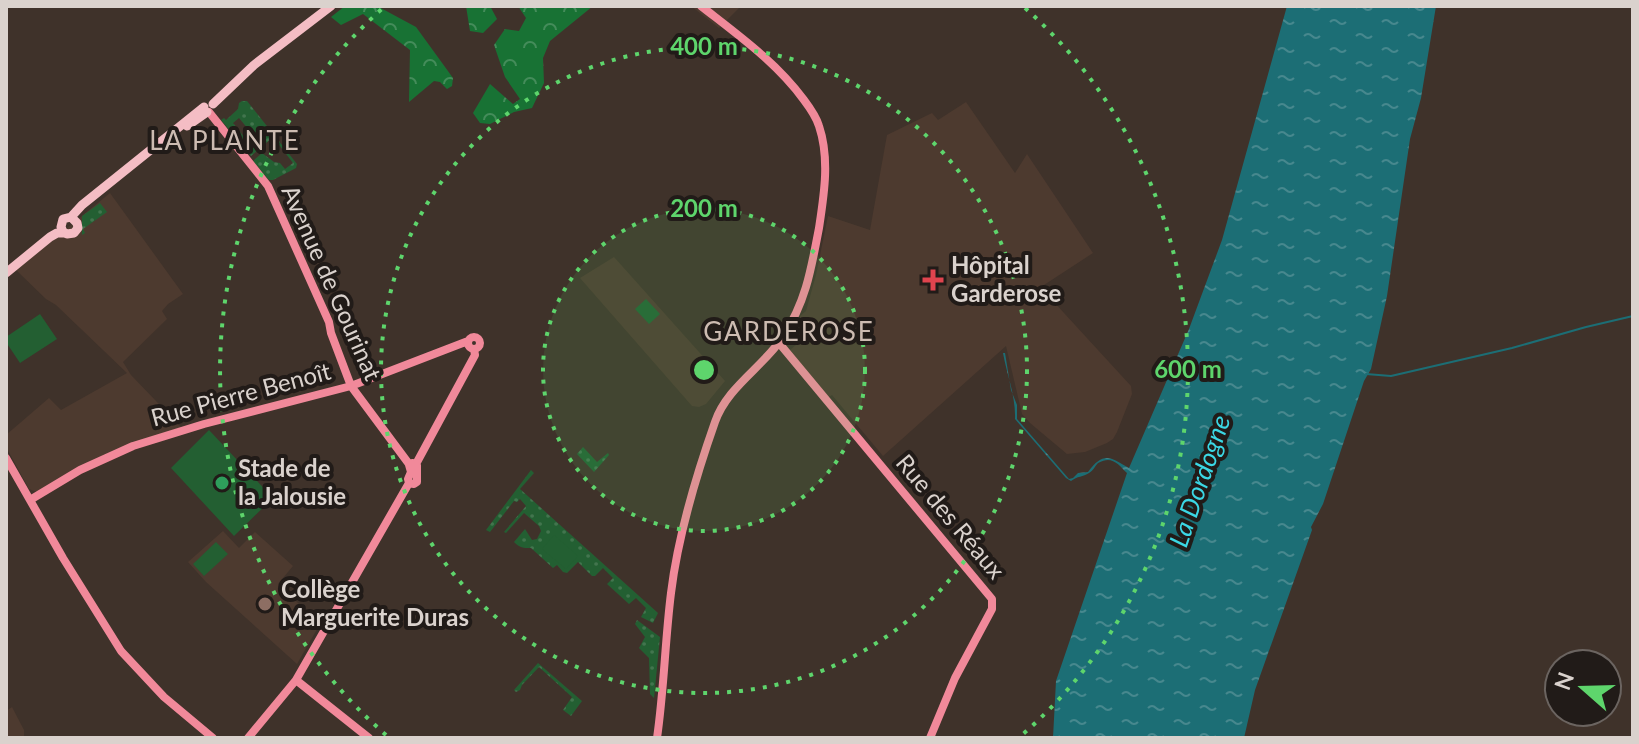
<svg xmlns="http://www.w3.org/2000/svg" width="1639" height="744" viewBox="0 0 1639 744" font-family="Lato,sans-serif">
	<style>
		.built { fill: #4d3a2f }
		.grass { fill: url(#grass-dots); fill-rule: evenodd }
		.forest { fill: url(#forest-crowns) }
		.park { fill: #235f32 }
		.water { fill: url(#water-ripples) }
		.lines { fill: none; stroke-linecap: round; stroke-linejoin: round }
		.stream { stroke: #1c6e75; stroke-width: 2 }
		.secondary { stroke: #f1899a; stroke-width: 8 }
		.primary { stroke: #f4bdc4; stroke-width: 9 }
		.ring { fill: none; stroke: #5ed56c; stroke-width: 4; stroke-dasharray: 4 8 }
		.health-dot { fill: #e0444e; stroke: #211b18; stroke-width: 3 }
		.leisure-dot { fill: #2e9e5b; stroke: #211b18; stroke-width: 3 }
		.education-dot { fill: #8d6e63; stroke: #211b18; stroke-width: 3 }
		.labels { text-anchor: middle; stroke-width: 8; stroke-linejoin: round; paint-order: stroke }
		.poi-label { font-size: 24px; font-weight: bold; fill: #dad2cd; stroke: #211b18; text-anchor: start }
		.street-label { font-size: 24px; fill: #dad2cd; stroke: #211b18 }
		.neighbourhood-label { font-size: 26px; letter-spacing: 2px; fill: #ccbbb1; stroke: #211b18 }
		.water-label { font-size: 26px; font-style: italic; fill: #3bd7e4; stroke: #211b18 }
		.centre { fill: #5ed56c; stroke: #211b18; stroke-width: 4 }
		.ring-label { font-size: 24px; text-anchor: middle; font-weight: bold; fill: #5ed56c; stroke: #211b18; stroke-width: 8; stroke-linejoin: round; paint-order: stroke }
	</style>
	<defs>
		<pattern id="grass-dots" width="8" height="8" patternUnits="userSpaceOnUse" patternTransform="scale(2)"><rect width="8" height="8" fill="#235f32"/><path d="M2 2h.1M6 6h.1" fill="none" stroke="#42754e" stroke-width="1.8" stroke-linecap="round"/></pattern>
		<pattern id="forest-crowns" width="20" height="18" patternUnits="userSpaceOnUse" patternTransform="scale(2)"><rect width="20" height="18" fill="#187234"/><path d="M2 6a3 3 0 1 1 6 0M12 15a3 3 0 1 1 6 0" fill="none" stroke="#448c5a"/></pattern>
		<pattern id="water-ripples" width="26" height="14" patternUnits="userSpaceOnUse" patternTransform="scale(2)"><rect width="26" height="14" fill="#1c6e75"/><path d="M2 4q2-2 4 0t4 0M15 11q2-2 4 0t4 0" fill="none" stroke="#47888e"/></pattern>
	</defs>
	<rect width="100%" height="100%" fill="#3f322a"/>
	<path class="built" d="M 691,6 L 741,6 L 719,28 Z
		M 966,102 L 1015,173 L 1027,154 L 1093,253 L 1044,285 L 1053,301 L 1131,386 L 1132,394 L 1117,432 L 1113,439 L 1107,443 L 1085,452 L 1067,454 L 1030,423 L 1022,414 L 1006,346 L 883,456 L 832,395 L 827,398 L 790,350 L 796,345 L 790,339 L 800,316 L 806,311 L 816,275 L 828,216 L 870,230 L 887,135 L 932,113 L 938,120 Z
		M 110,193 L 183,294 L 168,304 L 162,311 L 167,319 L 123,362 L 131,375 L 181,427 L 37,492 L 29,489 L 6,447 L 6,435 L 49,398 L 61,410 L 127,373 L 56,305 L 46,299 L 16,270 Z
		M 614,257 L 725,381 L 706,404 L 699,407 L 692,406 L 580,278 Z
		M 223,531 L 239,548 L 255,532 L 293,566 L 278,584 L 320,624 L 297,664 L 206,582 L 188,562 Z
		M 12,707 L 24,730 L 24,738 L 6,738 L 6,711 Z"/>
	<path class="grass" d="M 242,101 L 247,101 L 297,164 L 296,168 L 273,180 L 269,180 L 253,161 L 262,153 L 274,162 L 280,163 L 285,169 L 293,163 L 273,137 L 251,156 L 221,120 L 224,118 L 226,120 L 238,109 L 239,103 ZM 239,118 L 259,142 L 253,148 L 233,123 Z
		M 100,203 L 107,212 L 83,229 L 85,233 L 82,235 L 82,216 Z
		M 583,447 L 597,462 L 608,453 L 609,455 L 594,472 L 577,454 Z
		M 531,470 L 534,473 L 520,489 L 658,613 L 653,623 L 641,617 L 646,608 L 636,598 L 629,604 L 607,584 L 613,578 L 603,568 L 595,576 L 592,576 L 578,562 L 567,573 L 563,572 L 557,565 L 553,568 L 531,548 C 523,548 520,548 514,542 L 525,529 L 532,540 L 537,539 L 541,531 L 539,526 L 524,513 L 506,533 L 504,532 L 526,506 L 520,499 L 517,502 L 514,501 L 490,532 L 486,530 Z
		M 637,620 L 660,637 L 654,698 L 650,694 L 649,658 L 639,648 L 645,637 L 635,624 Z
		M 538,663 L 582,701 L 571,716 L 563,710 L 572,697 L 539,667 L 522,685 L 520,690 L 516,692 L 514,690 Z"/>
	<path class="forest" d="M 345,6 L 377,6 L 416,27 L 453,78 L 452,86 L 447,89 L 440,82 L 434,81 L 409,102 L 410,50 L 363,14 L 341,25 L 331,17 Z
		M 466,6 L 490,6 L 497,19 L 483,33 L 470,31 Z
		M 518,6 L 593,6 L 550,41 L 543,58 L 544,83 L 532,108 L 514,112 L 490,124 L 480,123 L 473,113 L 490,84 L 513,104 L 520,99 L 505,77 L 494,45 L 505,29 L 519,31 L 526,18 Z"/>
	<path class="park" d="M 646,299 L 660,314 L 649,324 L 635,309 Z
		M 40,314 L 57,339 L 20,363 L 6,342 L 6,337 Z
		M 209,430 L 273,498 L 234,536 L 171,468 Z
		M 554,535 L 578,556 L 566,569 L 542,549 Z
		M 216,542 L 228,554 L 204,576 L 193,564 Z"/>
	<path class="water" d="M 1287,6 L 1436,6 L 1421,98 L 1410,139 L 1387,296 L 1371,369 L 1364,381 L 1323,504 L 1311,527 L 1312,530 L 1255,690 L 1244,738 L 1053,738 L 1056,681 L 1127,473 C 1118,464 1112,455 1098,463 C 1095,466 1093,471 1089,473 C 1083,477 1077,476 1071,481 L 1066,478 L 1015,419 C 1016,397 1007,375 1003,353 L 1005,353 L 1011,390 L 1017,405 L 1017,419 L 1069,479 L 1073,478 L 1078,473 L 1088,472 C 1104,450 1111,458 1129,468 L 1189,329 L 1222,240 Z"/>
	<g class="lines">
		<path class="stream" d="M 1366,374 L 1391,376 L 1512,348 L 1586,327 L 1633,316"/>
		<path class="secondary" d="M 209,112 L 268,186 L 329,322 L 331,333 L 351,386 L 409,464 L 413,463 L 417,465 L 417,482 L 414,484 L 409,483
			M468 343a6 6 0 1 1 12 0a6 6 0 1 1-12 0Z
			M 779,343 L 992,599 L 992,609 L 955,678 L 930,738
			M 6,458 L 63,558 L 121,651 L 164,697 L 213,738
			M 416,464 L 475,355 L 474,349
			M 30,500 L 80,470 L 133,446 L 204,424 L 351,386 L 468,341
			M 296,680 L 369,738
			M 248,738 L 296,680 L 409,483 L 408,479 L 411,472 L 409,465
			M 657,738 C 664,690 665,641 671,593 C 678,535 696,476 715,422 C 727,387 763,367 783,337 C 806,301 811,270 819,228 C 824,195 830,159 819,126 C 816,116 810,108 804,100 C 776,62 738,35 701,6"/>
		<path class="primary" d="M 213,104 L 254,65 L 331,6
			M 187,126 L 207,112
			M 71,217 L 77,223 L 78,228 L 74,233 L 67,234 L 63,232 L 61,227 L 63,219 L 71,217 L 82,205 L 204,107
			M 6,273 L 50,237 L 57,233 L 65,233"/>
	</g>
	<circle cx="704" cy="370" r="161" fill="#5ed56c" fill-opacity=".12"/>
	<g class="ring">
		<circle cx="704" cy="370" r="161"/>
		<circle cx="704" cy="370" r="323"/>
		<path d="M386 735A484 484 0 0 1 383 8M1025 8A484 484 0 0 1 1022 735"/>
	</g>
	<path class="health-dot" d="M929 268h8v8h8v8h-8v8h-8v-8h-8v-8h8z"/>
	<circle class="leisure-dot" cx="222" cy="483" r="8"/>
	<circle class="education-dot" cx="265" cy="604" r="8"/>
	<g class="labels">
		<g class="poi-label">
			<text x="951" y="274">Hôpital<tspan x="951" dy="28">Garderose</tspan></text>
			<text x="238" y="477">Stade de<tspan x="238" dy="28">la Jalousie</tspan></text>
			<text x="281" y="598">Collège<tspan x="281" dy="28">Marguerite Duras</tspan></text>
		</g>
		<g class="street-label">
			<text transform="translate(331 283) rotate(66)" y="8">Avenue de Gourinat</text>
			<text transform="translate(241 395) rotate(-15)" y="8">Rue Pierre Benoît</text>
			<text transform="translate(950 517) rotate(50)" y="8">Rue des Réaux</text>
		</g>
		<g class="neighbourhood-label">
			<text x="225" y="150">LA PLANTE</text>
			<text x="789" y="341">GARDEROSE</text>
		</g>
		<g class="water-label">
			<text transform="translate(1200 481) rotate(-71)" y="9">La Dordogne</text>
		</g>
	</g>
	<circle cx="704" cy="370" r="12" class="centre"/>
	<g class="ring-label">
		<text x="704" y="55">400 m</text>
		<text x="704" y="217">200 m</text>
		<text x="1188" y="378">600 m</text>
	</g>
	<rect width="1639" height="744" fill="none" stroke="#dad2cd" stroke-width="16"/>
	<g transform="translate(1583 688) rotate(290)"><circle r="38" fill="#211b18" stroke="#6b6460" stroke-width="2"/>
	<path d="M0-6L14 30L0 20L-14 30Z" fill="#5ed56c"/>
	<text y="-12" font-size="22" font-weight="bold" text-anchor="middle" fill="#dad2cd">N</text>
	</g>
</svg>
